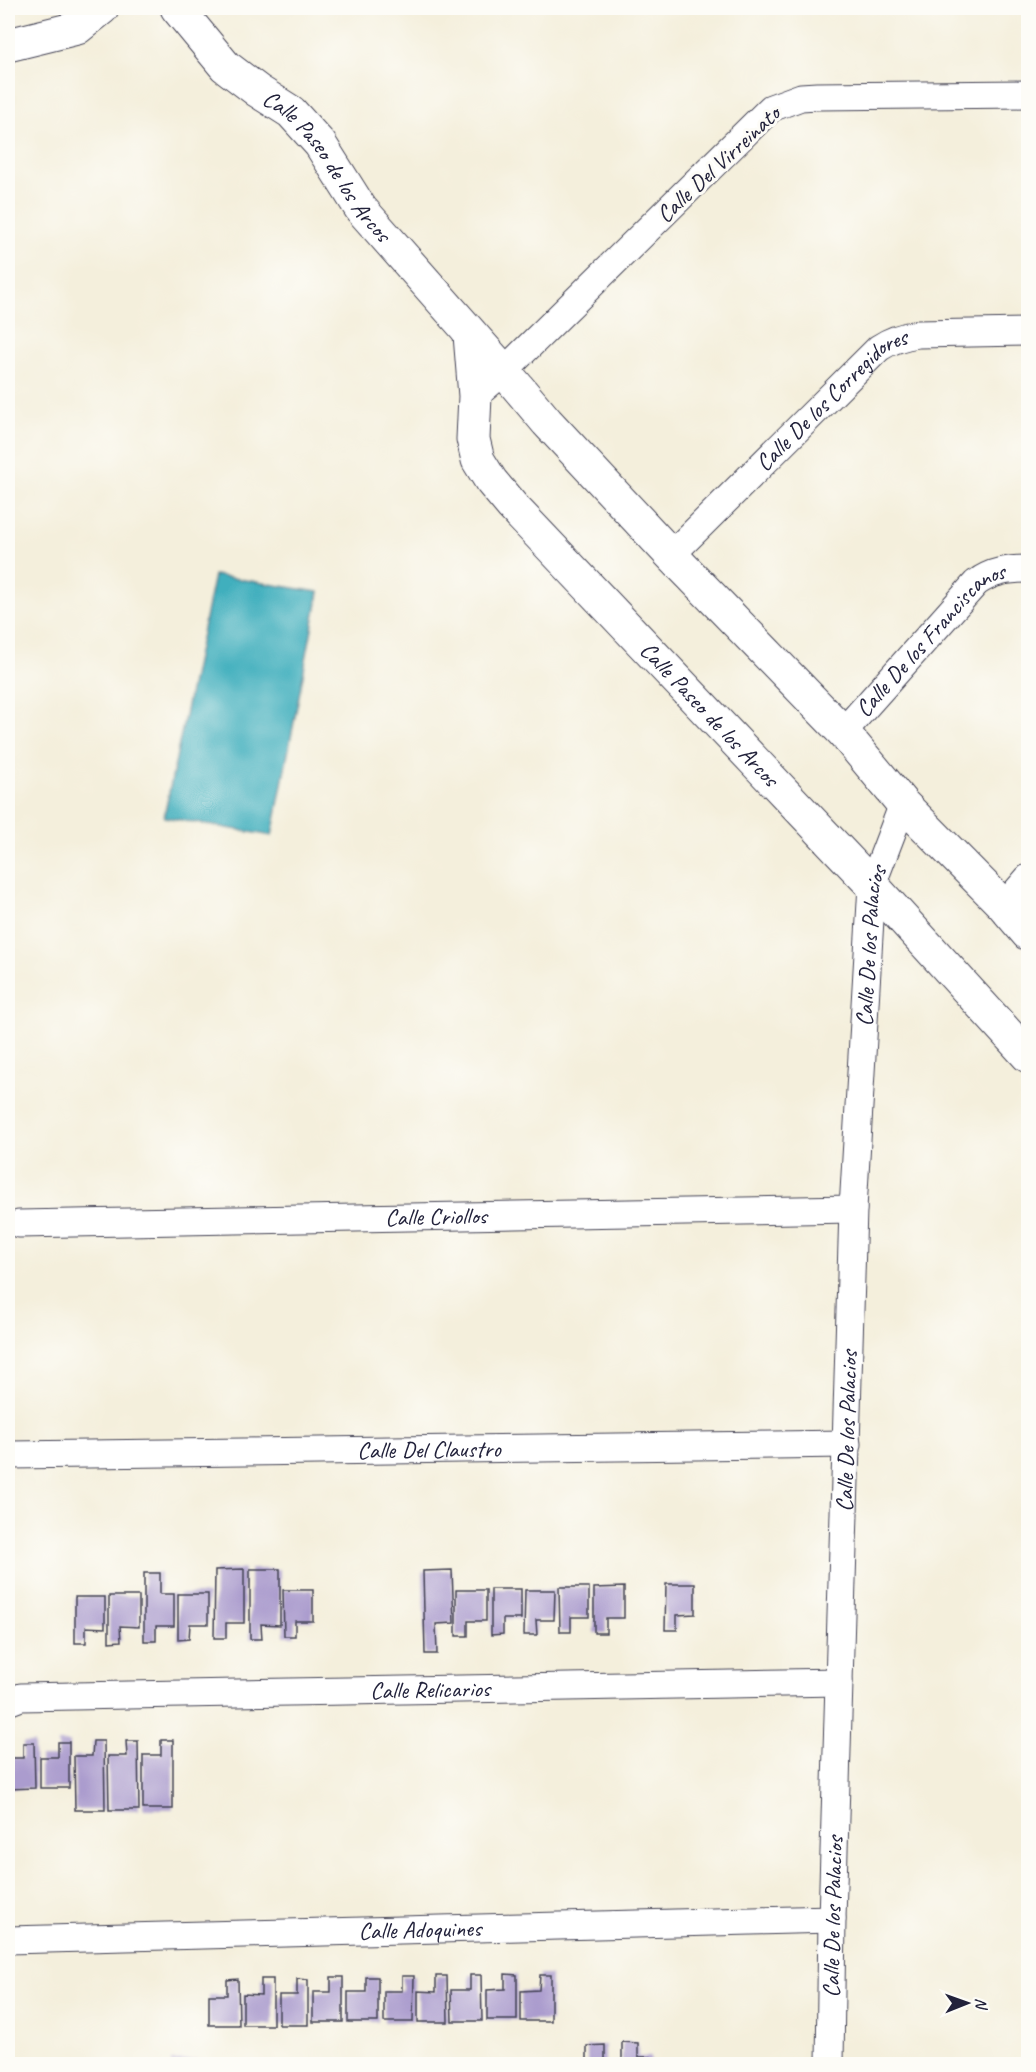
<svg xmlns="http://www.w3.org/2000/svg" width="1036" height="2072" viewBox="0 0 1036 2072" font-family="Caveat,sans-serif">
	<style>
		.water { fill: #40afbd; stroke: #31687c; stroke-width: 1.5 }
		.building { fill: #ab9cce }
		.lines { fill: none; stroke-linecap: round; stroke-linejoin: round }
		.minor-casing { stroke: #424153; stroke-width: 29 }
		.tertiary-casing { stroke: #424153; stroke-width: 35 }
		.minor { stroke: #fff; stroke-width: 27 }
		.tertiary { stroke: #fff; stroke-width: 33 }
		.labels { text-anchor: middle; stroke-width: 6; stroke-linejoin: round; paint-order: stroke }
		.street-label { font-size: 24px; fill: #22223b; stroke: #fdfcf7 }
	</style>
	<rect width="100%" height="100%" fill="#fdfcf7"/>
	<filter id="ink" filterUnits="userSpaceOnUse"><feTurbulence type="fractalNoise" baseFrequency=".0167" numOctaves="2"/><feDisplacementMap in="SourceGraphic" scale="12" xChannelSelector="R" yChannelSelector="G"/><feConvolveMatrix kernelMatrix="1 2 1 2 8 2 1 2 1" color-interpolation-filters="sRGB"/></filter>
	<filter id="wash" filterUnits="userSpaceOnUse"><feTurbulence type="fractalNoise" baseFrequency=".008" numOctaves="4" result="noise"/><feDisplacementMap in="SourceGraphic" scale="24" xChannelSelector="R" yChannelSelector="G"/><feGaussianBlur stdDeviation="1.35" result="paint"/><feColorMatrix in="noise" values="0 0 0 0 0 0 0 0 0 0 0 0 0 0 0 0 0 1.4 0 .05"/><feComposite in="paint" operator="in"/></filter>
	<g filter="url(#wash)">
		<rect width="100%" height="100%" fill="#f4efdc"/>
		<path class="water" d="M 214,575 L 319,592 L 272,836 L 164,817 Z"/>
		<g id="blocks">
			<path class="building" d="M 244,1569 L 244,1623 L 226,1623 L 226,1638 L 214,1638 L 215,1570 Z
				M 250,1569 L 280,1569 L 280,1625 L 261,1624 L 262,1639 L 250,1639 Z
				M 452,1570 L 454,1623 L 436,1624 L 437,1654 L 425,1654 L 423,1571 Z
				M 144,1573 L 160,1573 L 160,1594 L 174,1594 L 174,1626 L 156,1626 L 156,1641 L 144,1641 Z
				M 666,1584 L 695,1584 L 695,1614 L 677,1615 L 677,1630 L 665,1630 Z
				M 559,1587 L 589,1587 L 589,1617 L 571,1617 L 571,1632 L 560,1632 Z
				M 624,1587 L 624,1618 L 606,1618 L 606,1633 L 594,1633 L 594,1588 Z
				M 491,1589 L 521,1589 L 521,1619 L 503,1619 L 503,1634 L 491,1635 Z
				M 283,1590 L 313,1590 L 313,1621 L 295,1621 L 295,1636 L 284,1636 Z
				M 456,1590 L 486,1590 L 486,1621 L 468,1621 L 468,1636 L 456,1636 Z
				M 525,1590 L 555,1590 L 554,1620 L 536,1620 L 537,1635 L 524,1635 Z
				M 178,1594 L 208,1594 L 208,1624 L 190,1624 L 189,1639 L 178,1640 Z
				M 109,1596 L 139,1596 L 139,1627 L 120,1626 L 121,1641 L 109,1642 Z
				M 75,1597 L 105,1597 L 105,1628 L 86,1627 L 86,1643 L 75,1643 Z
				M 161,1740 L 173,1740 L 173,1809 L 143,1809 L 143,1755 L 161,1755 Z
				M 93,1741 L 104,1741 L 105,1810 L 75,1810 L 74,1756 L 92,1756 Z
				M 126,1741 L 138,1741 L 139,1810 L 109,1810 L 108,1756 L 127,1756 Z
				M 58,1742 L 69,1742 L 69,1788 L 40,1788 L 40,1757 L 58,1757 Z
				M 23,1743 L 34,1743 L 35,1788 L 8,1789 L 8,1758 L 23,1758 Z
				M 505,1974 L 517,1975 L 517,2020 L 487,2020 L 487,1990 L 505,1989 Z
				M 470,1975 L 481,1975 L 482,2021 L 452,2021 L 451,1990 L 470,1990 Z
				M 540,1975 L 551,1975 L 551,2021 L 521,2021 L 521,1991 L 539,1990 Z
				M 402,1976 L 414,1976 L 413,2022 L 384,2022 L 384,1991 L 402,1991 Z
				M 436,1976 L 447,1976 L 448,2022 L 418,2022 L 418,1991 L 436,1992 Z
				M 331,1977 L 343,1977 L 343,2022 L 313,2022 L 313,1992 L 331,1992 Z
				M 366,1977 L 378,1977 L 378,2022 L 348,2022 L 348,1992 L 366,1992 Z
				M 238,1979 L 239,2025 L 209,2025 L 209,1995 L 227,1995 L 227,1980 Z
				M 261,1979 L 273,1979 L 273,2025 L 243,2025 L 243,1994 L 261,1995 Z
				M 297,1979 L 308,1980 L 308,2025 L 279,2025 L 279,1995 L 297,1995 Z
				M 622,2042 L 638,2043 L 638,2057 L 651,2057 L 651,2064 L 622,2064 Z
				M 605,2045 L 605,2064 L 587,2064 L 587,2046 Z
				M 201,2060 L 201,2064 L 171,2064 L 171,2061 Z"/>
		</g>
	</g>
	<g filter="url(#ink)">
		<use href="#blocks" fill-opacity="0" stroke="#424153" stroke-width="1.5"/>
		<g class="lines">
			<g class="minor-casing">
				<g id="minor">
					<path d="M 475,396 L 504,371 L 771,108 L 801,97 L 817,96 L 1028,94"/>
					<path id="s1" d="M 671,555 L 879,348 C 891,340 903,336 918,334 L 1028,332"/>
					<path id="s2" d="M 843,732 L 976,583 C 992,571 1009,569 1028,569"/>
					<path d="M 1004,906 L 1028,878"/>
					<path id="s3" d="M 19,1224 L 853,1209"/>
					<path id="s4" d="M 11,1455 L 847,1444"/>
					<path id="s5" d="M 8,1702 L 21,1697 L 839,1682"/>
					<path id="s6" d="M 8,1940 L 832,1919"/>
					<path id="s7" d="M 830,2064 L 832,1919 L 853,1209 L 872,885 L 903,804"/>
				</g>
			</g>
			<g class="tertiary-casing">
				<g id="tertiary">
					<path id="s8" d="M 177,8 L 225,66 L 258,91 L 291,112 L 320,144 L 361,209 L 504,371 L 547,422 L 671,555 L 843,732 L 903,804 L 1004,906 L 1028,934"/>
					<path d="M 8,45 L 77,28 L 102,8"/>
					<path id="s9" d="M 470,335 L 475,396 L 473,439 L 478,460 L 491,481 L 512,506 L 872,885 L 1028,1056"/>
				</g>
			</g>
			<use href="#minor" class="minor"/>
			<use href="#tertiary" class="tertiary"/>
		</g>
	</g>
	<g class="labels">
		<g class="street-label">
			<text transform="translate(718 164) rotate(-43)" y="8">Calle Del Virreinato</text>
			<text dy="8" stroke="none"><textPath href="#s8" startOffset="220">Calle Paseo de los Arcos</textPath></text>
			<text dy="8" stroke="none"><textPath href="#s1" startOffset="224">Calle De los Corregidores</textPath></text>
			<text dy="8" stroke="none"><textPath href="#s2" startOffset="128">Calle De los Franciscanos</textPath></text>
			<text dy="8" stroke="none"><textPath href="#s9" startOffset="470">Calle Paseo de los Arcos</textPath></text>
			<text dy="8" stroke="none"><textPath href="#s7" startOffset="1119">Calle De los Palacios</textPath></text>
			<text dy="8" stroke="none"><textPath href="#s3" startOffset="417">Calle Criollos</textPath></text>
			<text dy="8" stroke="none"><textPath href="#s7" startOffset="633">Calle De los Palacios</textPath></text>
			<text dy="8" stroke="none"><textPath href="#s4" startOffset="418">Calle Del Claustro</textPath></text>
			<text dy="8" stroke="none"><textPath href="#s5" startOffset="423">Calle Relicarios</textPath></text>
			<text dy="8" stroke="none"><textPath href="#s7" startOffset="147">Calle De los Palacios</textPath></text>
			<text dy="8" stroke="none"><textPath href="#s6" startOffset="412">Calle Adoquines</textPath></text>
		</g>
	</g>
	<rect width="1036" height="2072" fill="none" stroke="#fdfcf7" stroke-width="30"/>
	<g transform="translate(967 2003) rotate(89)" stroke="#fdfcf7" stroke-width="4.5" paint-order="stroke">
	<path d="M0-4.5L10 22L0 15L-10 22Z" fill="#22223b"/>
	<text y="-9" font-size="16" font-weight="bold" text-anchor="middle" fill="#22223b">N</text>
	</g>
</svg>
